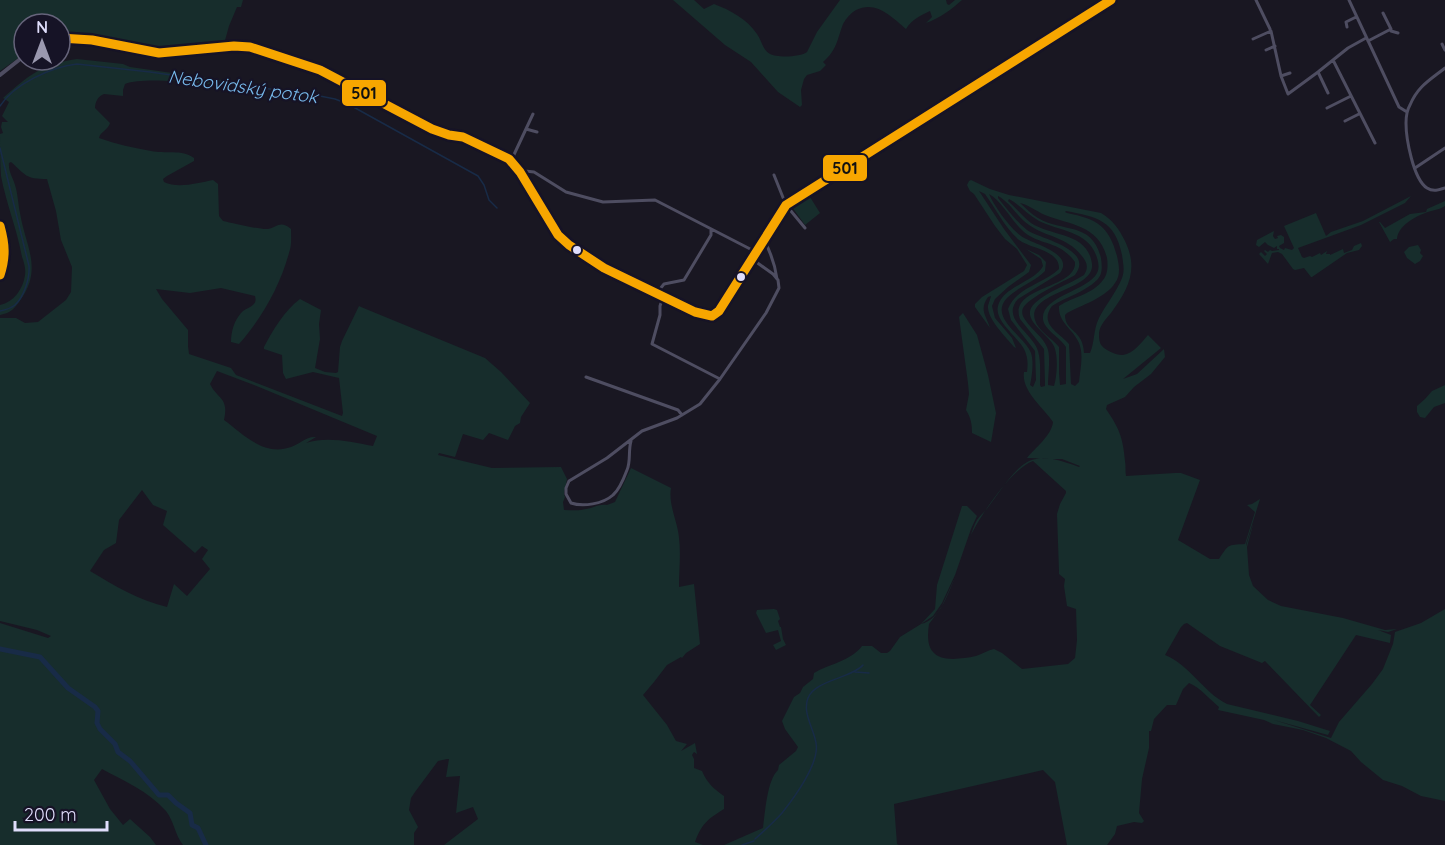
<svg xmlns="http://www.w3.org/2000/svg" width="1445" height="845" viewBox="0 0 1445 845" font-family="Quicksand,sans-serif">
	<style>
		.green { fill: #172d2c; fill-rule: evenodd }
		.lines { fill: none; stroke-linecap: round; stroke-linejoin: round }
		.stream { stroke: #182b47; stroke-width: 1.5 }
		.river { stroke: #182b47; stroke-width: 5 }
		.minor { stroke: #4e4d61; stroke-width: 3 }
		.tertiary { stroke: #4e4d61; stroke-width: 4 }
		.bus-1-casing { stroke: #161326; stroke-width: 14 }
		.bus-1 { stroke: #f7a600; stroke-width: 9 }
		.bus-dot { fill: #dfddfb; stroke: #161326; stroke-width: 2 }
		.labels { text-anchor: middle; stroke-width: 4.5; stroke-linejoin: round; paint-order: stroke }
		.water-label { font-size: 18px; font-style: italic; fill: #78bbed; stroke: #161326 }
		.line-badge { stroke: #161326; stroke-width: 2 }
		.pale-badge-label { font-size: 16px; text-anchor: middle; font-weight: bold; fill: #111 }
	</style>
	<rect width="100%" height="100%" fill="#191722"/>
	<path class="green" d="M 0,0 L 243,0 L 241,7 L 237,7 L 229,26 L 224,44 L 151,48 L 95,37 L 60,37 L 60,24 L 24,24 L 24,54 L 0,71 Z
		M 673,0 L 694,0 L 704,9 L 714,4 C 730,10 747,19 757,34 C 762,41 762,49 770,54 C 777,58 801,57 807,52 L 817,32 L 840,0 L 946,0 L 947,4 L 949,5 L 955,0 L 962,0 C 952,9 940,18 926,23 L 932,17 L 930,11 C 920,16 912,19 906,29 C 892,17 876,0 856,10 C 851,13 846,18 843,24 C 837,40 837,50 823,62 L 826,65 L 820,71 L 807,75 L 804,79 L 801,90 L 802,105 L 800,107 L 778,92 L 751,62 L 725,45 Z
		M 77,59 L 123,64 L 130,67 L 222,80 L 226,86 C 204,84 145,76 125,84 L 123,90 L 123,96 L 104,94 C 98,96 95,102 95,108 L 110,123 C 108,130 100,132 99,138 C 116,144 134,148 151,151 C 165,154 182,149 194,158 L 194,161 L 167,176 L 163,179 L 164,182 C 178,189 198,183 213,180 L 218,184 L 219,216 L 223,221 C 232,223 261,230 268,229 C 278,227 280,220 291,229 C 291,237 292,245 289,253 C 280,286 262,318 239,344 L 231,342 C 231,332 234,321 241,313 C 248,306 258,307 255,296 L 221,288 L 190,293 L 156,289 L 162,299 L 188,330 L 188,346 L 189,354 L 231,368 L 236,375 L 342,416 L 343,413 L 339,378 L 313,372 L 286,379 L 283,373 L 282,355 L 264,349 L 264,347 C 273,330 284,311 300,299 L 321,310 L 319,324 L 320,339 L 315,368 L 325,372 L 336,373 L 338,372 L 340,347 L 342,341 L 359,306 L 361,307 L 485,358 L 501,372 L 530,403 L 521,417 L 520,423 L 515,426 L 508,440 L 489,433 L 483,440 L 463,434 L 455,457 L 439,453 L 438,455 L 492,468 L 561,467 L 567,479 L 564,494 L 565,497 L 563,502 L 564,510 C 571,510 580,511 586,509 C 594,508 598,504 607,505 L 615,502 L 631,468 L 671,488 C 668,505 678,522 679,538 C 681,554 679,570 679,586 L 679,587 L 694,584 L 700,644 L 686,653 L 682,658 L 681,657 L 667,665 L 654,682 L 643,695 L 667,725 L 676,741 L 687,744 L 681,751 L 695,743 L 697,754 L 694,752 L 692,755 L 694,759 L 694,768 L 702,771 C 707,783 714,789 724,796 L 724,809 C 708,819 702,823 695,842 L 703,845 L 444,845 L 478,819 L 473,807 L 456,813 L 460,776 L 446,777 L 449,759 L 447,759 L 438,761 L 415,792 L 411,798 L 409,810 L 418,827 L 414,833 L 414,845 L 183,845 C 175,835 174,821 166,811 C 148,791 124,781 102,769 L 94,780 L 110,809 L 123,825 L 130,819 L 150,837 L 156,845 L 0,845 L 0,623 L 48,638 L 51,636 L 37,630 L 0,621 L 0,318 L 16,318 L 25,323 L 38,322 L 66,300 L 71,292 L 72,267 L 61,240 L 56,211 L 47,179 C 25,179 26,175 11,162 L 9,163 C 8,171 13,178 15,185 C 18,194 18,204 20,213 C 25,245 43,268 21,299 C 15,308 11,313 0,315 L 0,305 C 14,302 23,289 25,275 C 26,269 24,262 22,257 C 17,229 6,203 1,176 C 0,162 0,148 0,134 L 3,133 L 1,127 L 2,122 L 8,122 L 2,116 L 9,102 L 3,98 C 29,75 42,64 77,59 ZM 217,371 L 259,387 L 377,436 L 373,446 C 350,442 328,436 306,443 L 316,437 C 306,436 300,444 291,447 C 264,457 243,434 224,420 C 229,397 218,400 210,384 ZM 142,490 L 153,505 L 167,511 L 163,525 L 195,553 L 202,546 L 208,550 L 202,559 L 210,569 L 187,596 L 174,584 L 167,607 C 138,600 115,586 90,571 L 104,550 L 116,543 L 119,520 Z
		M 971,180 L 990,189 L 1009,195 L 1101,213 C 1113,220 1119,229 1125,241 C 1139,270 1128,289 1111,313 C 1106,319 1100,325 1099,333 C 1099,337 1099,343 1102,346 C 1105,350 1118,356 1123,355 C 1134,353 1141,343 1148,335 L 1161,348 L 1123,379 L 1137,374 L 1164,349 L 1165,357 L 1151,374 L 1134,387 L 1125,397 L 1107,405 L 1106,409 C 1119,428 1123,437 1125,461 C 1126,466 1125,471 1126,476 L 1175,473 L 1181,473 L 1200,480 L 1178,540 L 1210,559 L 1219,559 C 1229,544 1227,545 1245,544 L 1255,512 L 1247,505 L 1252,504 L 1260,499 L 1246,544 L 1246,546 L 1254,521 L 1247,547 L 1249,575 L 1253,586 L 1268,600 L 1281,606 L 1343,618 L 1385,630 L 1397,629 L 1388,632 L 1378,630 L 1391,635 L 1390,643 L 1356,635 L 1310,705 L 1321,715 L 1319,717 L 1265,661 L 1262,663 L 1220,646 L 1187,623 L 1184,624 L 1181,627 L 1165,655 C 1190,665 1203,692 1227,704 L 1298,721 L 1330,731 L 1328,735 L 1274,720 L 1331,738 L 1339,722 L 1372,684 L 1383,669 L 1393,644 L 1395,632 L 1421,623 L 1445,609 L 1445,801 L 1421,796 L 1402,786 L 1383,780 L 1361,762 L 1351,751 L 1326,738 L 1303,730 L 1273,724 L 1264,720 L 1218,710 L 1219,707 C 1210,700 1200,687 1189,683 L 1183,689 L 1176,705 L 1167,705 L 1154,719 L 1151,731 L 1149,731 L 1149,748 L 1142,779 L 1139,813 L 1144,821 L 1142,823 L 1134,822 L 1117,826 L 1115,834 L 1107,845 L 1067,845 L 1055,782 L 1043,770 L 894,804 L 897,844 L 899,845 L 724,845 L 763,828 C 765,813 767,780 778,770 L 779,765 L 796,751 L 798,747 L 785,729 L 782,721 L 794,697 L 800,693 L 803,687 L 813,679 L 814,673 C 829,664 851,661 862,646 L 872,646 L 881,653 L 887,653 L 890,651 L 900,637 L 921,624 L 935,609 L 937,585 L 962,506 L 967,506 L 977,516 L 971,529 L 955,575 L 942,603 L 933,616 L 921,624 C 941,620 949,590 957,573 L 941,608 L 929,624 C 926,644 929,659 953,659 C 961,658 968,658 976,656 C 982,654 988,650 994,649 L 1002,653 L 1022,669 L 1068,664 L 1075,658 L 1077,640 L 1076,609 L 1067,606 L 1064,586 L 1065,579 L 1059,574 L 1059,571 L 1057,514 L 1060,504 L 1066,493 L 1066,491 L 1033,461 C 1011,469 980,516 970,537 C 972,532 974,525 977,520 C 980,515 986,511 989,506 C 1000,492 1013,469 1029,461 C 1045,454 1065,462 1079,467 L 1080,466 L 1062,459 L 1027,458 C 1035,448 1052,435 1053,422 C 1044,408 1021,391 1024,372 L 1027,372 C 1028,364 1028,357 1024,349 C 1017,336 994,321 998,306 C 1003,286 1035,282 1043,266 L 1041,259 L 1026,249 L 1039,255 L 1046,262 L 1045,271 C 1034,282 1018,287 1007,298 C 988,318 1025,336 1031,353 C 1034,362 1032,376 1030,385 L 1033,387 L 1036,380 L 1035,351 L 1011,320 L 1008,309 C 1016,287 1044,284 1059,269 C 1060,250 1031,249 1019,240 C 1005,228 996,209 985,194 L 979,191 L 1004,229 L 1031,265 L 1029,272 L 1008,287 L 995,299 L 992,306 L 995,318 L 1012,338 L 1016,348 L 1014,347 C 1006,337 987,319 988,306 C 988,305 991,297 991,296 L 988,297 C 979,310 986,315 990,328 L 975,307 L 975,304 L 982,297 L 1024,271 L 1027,265 L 1017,249 L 1005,239 L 995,226 L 974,194 L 970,191 L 967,185 L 969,181 ZM 989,194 C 1003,202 1011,221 1024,232 C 1041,246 1059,240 1075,262 C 1077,289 1008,286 1020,319 L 1044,349 L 1045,383 L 1045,386 L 1041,387 L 1040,385 C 1040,374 1041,361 1038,351 C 1033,333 1000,319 1018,299 L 1060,273 C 1075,253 1032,244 1021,236 C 1010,228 994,206 989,194 ZM 998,196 C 1011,203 1017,217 1029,225 C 1046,237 1067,237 1081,255 C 1087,262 1089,267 1084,275 C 1068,285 1048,291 1035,303 C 1017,320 1052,335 1055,349 C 1058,358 1057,377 1054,386 L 1048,385 C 1048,375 1051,355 1047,347 C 1043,337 1032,330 1026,321 C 1023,317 1021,313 1023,308 C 1029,297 1063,282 1075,275 C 1095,249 1040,239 1027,230 C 1016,221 1007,209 998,198 ZM 1009,199 C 1020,205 1028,215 1039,221 C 1059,231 1087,231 1096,255 C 1098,260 1100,267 1097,273 C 1088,291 1041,296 1043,319 C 1044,330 1060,337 1066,347 L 1066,384 L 1060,385 L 1059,373 L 1059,347 C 1052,338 1038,331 1035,320 C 1026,292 1095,290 1092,264 C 1088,232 1052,237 1031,223 C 1023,217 1016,208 1008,201 ZM 1020,203 C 1027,204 1036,211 1045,215 C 1070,225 1099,225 1107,258 C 1108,265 1108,274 1103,280 C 1093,294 1073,297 1059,306 C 1058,323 1073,329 1079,343 C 1084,355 1080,370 1079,382 L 1075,386 L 1071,384 L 1069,344 C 1058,332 1039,324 1052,306 C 1066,297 1085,292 1097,280 C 1103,274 1102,266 1101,258 C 1092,221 1063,233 1038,218 C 1031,214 1026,208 1020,203 ZM 1066,211 C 1097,217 1115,220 1122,255 C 1123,263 1125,270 1122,278 C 1116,293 1106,304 1099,318 C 1093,330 1095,342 1090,353 L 1084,353 C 1083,329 1065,332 1065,315 L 1067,313 C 1080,306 1107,297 1115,283 C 1121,275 1119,265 1117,256 C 1109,226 1097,219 1067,213 L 1065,212 Z
		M 1411,196 L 1405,203 L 1361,225 L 1298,248 L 1302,257 L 1304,258 L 1310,256 L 1312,257 L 1320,253 L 1321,255 L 1327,251 L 1326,254 L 1330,254 L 1330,255 L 1343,249 L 1344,253 L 1352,250 L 1354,246 L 1361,243 L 1362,246 L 1359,250 L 1347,253 L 1312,277 L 1311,277 L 1304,268 L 1295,270 L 1293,269 L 1282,254 L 1278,252 L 1272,253 L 1268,264 L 1259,254 L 1261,252 L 1265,256 L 1267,254 L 1264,251 L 1265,250 L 1268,252 L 1270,250 L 1272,251 L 1279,250 L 1279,249 L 1277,249 L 1277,246 L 1274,248 L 1268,245 L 1265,242 L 1259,247 L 1256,245 L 1257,240 L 1274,231 L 1273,236 L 1275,239 L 1278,238 L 1277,236 L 1281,235 L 1284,237 L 1284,243 L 1279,246 L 1280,248 L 1284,250 L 1285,248 L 1292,250 L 1294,248 L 1284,226 L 1316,213 L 1326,236 L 1331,232 L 1363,221 Z
		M 810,197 L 820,213 L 805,225 L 792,207 Z
		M 1445,201 L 1445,206 C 1442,208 1439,209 1435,210 C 1421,213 1398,224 1397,239 L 1394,239 L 1390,242 L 1379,222 L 1380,222 L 1385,228 L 1410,214 L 1426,212 L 1427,209 Z
		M 1418,245 L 1421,250 L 1420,253 L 1423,256 L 1420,261 L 1415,264 L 1407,258 L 1404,252 L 1409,247 Z
		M 963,313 L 977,335 L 988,375 L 996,413 L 991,442 L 972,433 C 972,424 971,418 966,410 L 969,394 L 968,383 L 959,317 Z
		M 1445,385 L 1445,403 L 1434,407 L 1425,418 L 1420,417 L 1417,412 L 1417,406 L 1425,399 L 1432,391 Z
		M 774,609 L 777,610 L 780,619 L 778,621 L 780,627 L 781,627 L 783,639 L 786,645 L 776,650 L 773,645 L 781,641 L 778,630 L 766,633 L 756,613 L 757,610 Z"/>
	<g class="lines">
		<path class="stream" d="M 0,106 C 14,84 51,67 77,64 L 150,72 L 320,96 L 335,99 L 348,104 L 478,176 L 484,185 L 489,200 L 497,208
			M 0,148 L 29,266 C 30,278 24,297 15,305 C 10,309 5,310 0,311
			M 855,672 L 869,673
			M 755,839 C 764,831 774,822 782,813 C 794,798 820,763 816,743 C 814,729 802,713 808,698 C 815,680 852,678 863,665
			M 742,845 L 754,841"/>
		<path class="river" d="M 0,649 L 40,657 L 68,688 L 95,707 L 98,711 L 97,723 L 100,729 L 115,744 L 118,752 L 130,761 L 159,795 L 168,795 L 176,803 L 190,813 L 192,825 L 198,828 L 206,845"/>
		<path class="minor" d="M 1256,0 L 1270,29
			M 1349,0 L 1399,107 L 1407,112
			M 1347,27 L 1346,22 L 1356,17
			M 1391,29 L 1391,31 L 1398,33
			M 1253,39 L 1271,31 L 1281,76 L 1288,94 L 1318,72 L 1348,48 L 1366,38
			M 1368,41 L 1391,29 L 1383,13
			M 1442,44 L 1445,50
			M 1266,50 L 1275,46
			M 1333,60 L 1375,143
			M 1445,68 C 1430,80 1418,86 1410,105 C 1407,110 1406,117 1406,123 C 1406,138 1413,179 1427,188 C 1433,192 1439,190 1445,188
			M 1318,72 L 1328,93
			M 1281,76 L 1290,73
			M 1327,108 L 1351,96
			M 1345,121 L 1359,114
			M 526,129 L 537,132
			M 511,161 L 533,114
			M 1415,168 L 1445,148
			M 520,172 L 525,171 L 534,172 L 566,192 L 603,202 L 655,200 L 756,252
			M 774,175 L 786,205 L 805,228
			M 764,240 C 771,253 775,264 777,279
			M 656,294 L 664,284 L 684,280 L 711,235 L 711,229
			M 663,297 L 660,306 L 660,315 L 652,344 L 720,379
			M 586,377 L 678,410 L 682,415
			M 631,441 C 628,451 631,461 627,470 C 624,478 619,490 613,495 C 603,504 583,507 571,503 L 566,494 L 566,488 L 569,481 L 607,458 L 642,431 L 677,418 L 700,404 L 720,379 L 766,313 L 779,288 L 778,280 L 773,274 L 752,259"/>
		<path class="tertiary" d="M 60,38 L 92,40 L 159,53 L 176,52 L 234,46 L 250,47 L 320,70 L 432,129 L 449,135 L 463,137 L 509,159 L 520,172 L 558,235 L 569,245 L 604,268 L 695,312 L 712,316 L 719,311 L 786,205 L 1111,0
			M 0,75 L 24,56
			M 0,226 C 6,247 8,254 0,275"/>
		<g class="bus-1-casing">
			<path id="bus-1" d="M 60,38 L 92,40 L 159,53 L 234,46 L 250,47 L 320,70 L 432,129 L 449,135 L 463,137 L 509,159 L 520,172 L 558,235 L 569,245 L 604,268 L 695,312 L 712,316 L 719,311 L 786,205 L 1111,0
				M 0,226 C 5,244 6,257 0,275"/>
		</g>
		<use href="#bus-1" class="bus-1"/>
	</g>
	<g class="bus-dot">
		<circle cx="577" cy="250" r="5"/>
		<circle cx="741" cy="277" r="5"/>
	</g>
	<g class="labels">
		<g class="water-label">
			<text transform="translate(243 87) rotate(8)" y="6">Nebovidský potok</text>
		</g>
	</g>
	<g class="line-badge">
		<rect x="341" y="79" width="46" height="28" rx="6" fill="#f7a600"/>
		<rect x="822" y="154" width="46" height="28" rx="6" fill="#f7a600"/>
	</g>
	<g class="pale-badge-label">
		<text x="364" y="99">501</text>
		<text x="845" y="174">501</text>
	</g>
	<g transform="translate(42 42)"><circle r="28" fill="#161326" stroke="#66647b" stroke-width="1.5"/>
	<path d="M0-4.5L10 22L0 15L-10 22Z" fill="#9a98af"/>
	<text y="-9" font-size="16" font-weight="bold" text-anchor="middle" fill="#dfddfb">N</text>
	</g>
	<path d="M15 821v9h92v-9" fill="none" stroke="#dfddfb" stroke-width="3"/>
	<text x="24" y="821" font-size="18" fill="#dfddfb" stroke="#161326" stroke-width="4.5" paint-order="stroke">200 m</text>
</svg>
